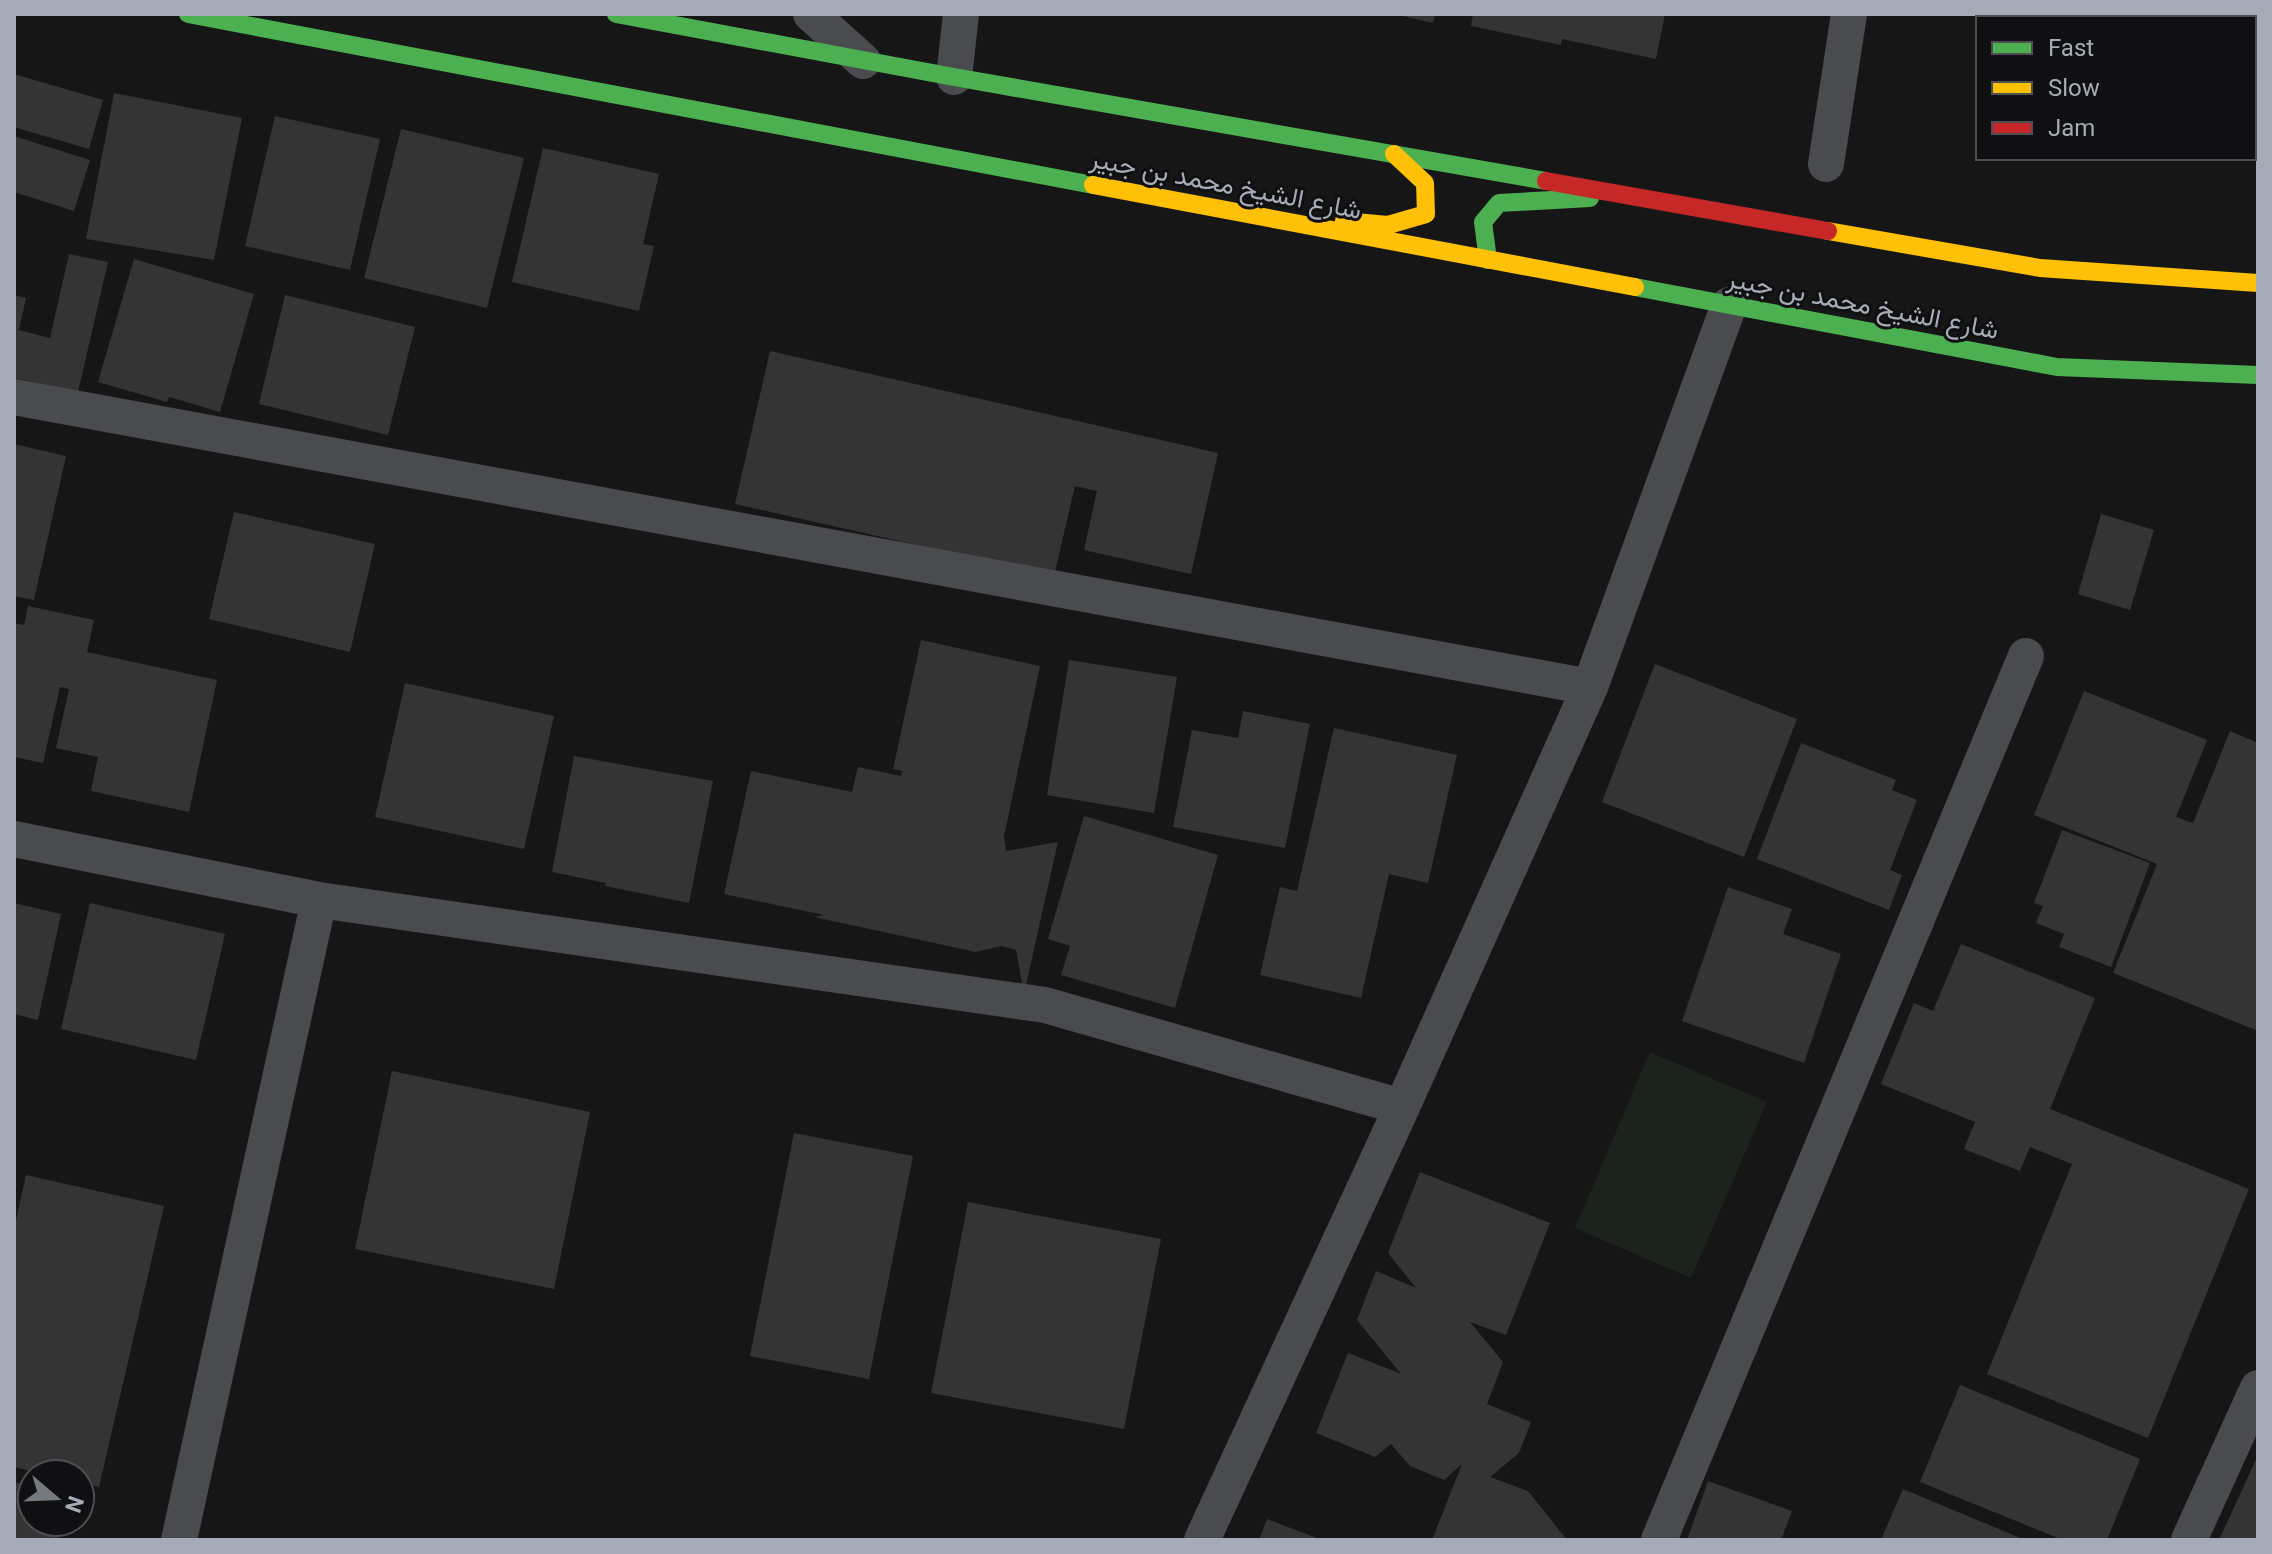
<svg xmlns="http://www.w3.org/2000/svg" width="2272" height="1554" viewBox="0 0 2272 1554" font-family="Roboto,Vazirmatn,sans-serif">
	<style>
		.green { fill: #1c231c }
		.building { fill: #343435 }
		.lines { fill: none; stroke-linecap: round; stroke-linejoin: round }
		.street { stroke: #494b4f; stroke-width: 36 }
		.fast { stroke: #4caf50; stroke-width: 18 }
		.slow { stroke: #ffc107; stroke-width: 18 }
		.jam { stroke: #c62828; stroke-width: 18 }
		.labels { text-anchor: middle; stroke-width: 6; stroke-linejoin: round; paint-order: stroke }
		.street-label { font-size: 26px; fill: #a6acb7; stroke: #101012 }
	</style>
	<rect width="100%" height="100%" fill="#161616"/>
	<path class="green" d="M 1650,1052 L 1767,1102 L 1691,1278 L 1575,1228 Z"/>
	<path class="building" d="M 1394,14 L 1435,14 L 1433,23 Z
		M 1473,14 L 1665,14 L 1656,59 L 1562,39 L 1561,45 L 1471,26 Z
		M 14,74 L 103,100 L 89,149 L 14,127 Z
		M 114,93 L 242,118 L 214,260 L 86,239 Z
		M 2257,102 L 2258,103 L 2258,146 L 2254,146 Z
		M 275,116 L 380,139 L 350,270 L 245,246 Z
		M 401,129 L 524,158 L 487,308 L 364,278 Z
		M 14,136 L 90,160 L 74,211 L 14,192 Z
		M 543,148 L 659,174 L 643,244 L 654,246 L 639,311 L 512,282 Z
		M 69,254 L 108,262 L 78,392 L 14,378 L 14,295 L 26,298 L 19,330 L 50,338 Z
		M 134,259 L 254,294 L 220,412 L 169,397 L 167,402 L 98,382 Z
		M 285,295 L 415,327 L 388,435 L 259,404 Z
		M 770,351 L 1218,453 L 1191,574 L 1084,550 L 1097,491 L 1075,486 L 1054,576 L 735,504 Z
		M 14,444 L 66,456 L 34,600 L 14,596 Z
		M 234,512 L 375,544 L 350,652 L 209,619 Z
		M 2101,514 L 2154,530 L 2130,610 L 2078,594 Z
		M 28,606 L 94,620 L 87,652 L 217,680 L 189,812 L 91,791 L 98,757 L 56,748 L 69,689 L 60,687 L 43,763 L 14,757 L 14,623 L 24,625 Z
		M 921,640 L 1040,666 L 1004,836 L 1006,851 L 1058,842 L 1024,994 L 1016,950 L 1001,946 L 976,952 L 814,917 L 824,915 L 724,894 L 751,771 L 852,792 L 858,767 L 901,776 L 902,771 L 893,769 Z
		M 1069,660 L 1177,677 L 1154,813 L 1047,795 Z
		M 1655,664 L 1797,719 L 1744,857 L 1602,802 Z
		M 405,683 L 554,716 L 524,849 L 375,817 Z
		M 2084,691 L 2207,740 L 2176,817 L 2193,823 L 2230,731 L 2258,743 L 2258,1031 L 2113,973 L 2157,864 L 2034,815 Z
		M 1243,711 L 1310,724 L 1285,848 L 1173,827 L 1192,730 L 1238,738 Z
		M 1334,728 L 1457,755 L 1428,883 L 1389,874 L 1361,998 L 1260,975 L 1280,887 L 1297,891 Z
		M 1801,743 L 1896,780 L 1892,790 L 1917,800 L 1890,870 L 1902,875 L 1889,910 L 1757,859 Z
		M 574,756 L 713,781 L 689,903 L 605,886 L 606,883 L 552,872 Z
		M 1084,816 L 1218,855 L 1175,1008 L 1061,975 L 1070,946 L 1048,939 Z
		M 2062,830 L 2150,863 L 2111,967 L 2059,947 L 2064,934 L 2036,923 L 2043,906 L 2034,903 Z
		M 1728,887 L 1792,909 L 1783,934 L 1841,954 L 1804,1063 L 1682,1021 Z
		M 14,903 L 61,914 L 38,1020 L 14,1014 Z
		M 90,903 L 225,934 L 196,1060 L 61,1029 Z
		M 1961,944 L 2095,998 L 2050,1109 L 2249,1189 L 2148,1438 L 1987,1374 L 2072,1164 L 2030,1147 L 2020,1171 L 1964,1149 L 1975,1122 L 1881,1084 L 1914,1003 L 1933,1011 Z
		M 392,1071 L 590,1112 L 554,1289 L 355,1249 Z
		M 794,1133 L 913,1156 L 869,1379 L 750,1356 Z
		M 1420,1172 L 1550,1223 L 1506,1335 L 1470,1322 L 1503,1362 L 1487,1404 L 1531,1422 L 1519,1453 L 1490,1477 L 1528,1491 L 1567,1540 L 1432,1540 L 1462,1464 L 1444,1480 L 1410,1466 L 1391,1444 L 1375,1457 L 1316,1433 L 1348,1353 L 1401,1374 L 1357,1320 L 1376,1271 L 1416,1288 L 1388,1253 Z
		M 26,1175 L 164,1206 L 99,1487 L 80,1482 L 80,1474 L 43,1474 L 14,1467 L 14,1229 Z
		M 968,1202 L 1161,1239 L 1124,1429 L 931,1393 Z
		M 1960,1385 L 2140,1459 L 2107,1540 L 2063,1540 L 1920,1482 Z
		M 2258,1455 L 2258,1540 L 2219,1540 Z
		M 1708,1481 L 1792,1511 L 1781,1540 L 1687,1540 Z
		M 14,1482 L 32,1486 L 32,1522 L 61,1522 L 57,1540 L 14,1540 Z
		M 1903,1489 L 2025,1540 L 1881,1540 Z
		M 1267,1519 L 1322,1540 L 1259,1540 Z"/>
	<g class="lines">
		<path class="street" d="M 811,14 L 863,61
			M 954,77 L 961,14
			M 1826,164 L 1849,14
			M 14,397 L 1590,687
			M 14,839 L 319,900 L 1045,1005 L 1402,1107
			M 179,1540 L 319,900
			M 1202,1540 L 1402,1107 L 1590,687 L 1729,305
			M 1659,1540 L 2026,656
			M 2189,1540 L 2258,1388"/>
		<path class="fast" d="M 188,14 L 1093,185
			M 616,14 L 954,77 L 1546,181
			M 1488,260 L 1483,222 L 1499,203 L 1590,198
			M 1635,287 L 2057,367 L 2258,375"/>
		<path class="slow" d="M 1093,185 L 1635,287
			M 1344,221 L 1388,225 L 1426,214 L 1425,183 L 1394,154
			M 1828,231 L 2040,268 L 2258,283"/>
		<path class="jam" d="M 1546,181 L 1828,231"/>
	</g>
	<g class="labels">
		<g class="street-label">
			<text transform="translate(1226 184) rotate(11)" y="9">شارع الشيخ محمد بن جبير</text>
			<text transform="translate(1863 304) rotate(11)" y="9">شارع الشيخ محمد بن جبير</text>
		</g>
	</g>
	<rect width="2272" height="1554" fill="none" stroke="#a6acb7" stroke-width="32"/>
	<rect x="1976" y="16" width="280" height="144" fill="#101012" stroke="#4c4e54" stroke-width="2"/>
	<rect x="1992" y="42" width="40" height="12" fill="#4caf50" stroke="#4c4e54" stroke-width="2"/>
	<text x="2048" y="56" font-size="24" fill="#a6acb7">Fast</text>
	<rect x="1992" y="82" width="40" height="12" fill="#ffc107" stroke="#4c4e54" stroke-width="2"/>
	<text x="2048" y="96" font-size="24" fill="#a6acb7">Slow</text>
	<rect x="1992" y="122" width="40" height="12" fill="#c62828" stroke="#4c4e54" stroke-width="2"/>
	<text x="2048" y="136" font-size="24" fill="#a6acb7">Jam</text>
	<g transform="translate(56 1498) rotate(109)"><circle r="38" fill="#101012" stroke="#4c4e54" stroke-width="2"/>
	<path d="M0-6L14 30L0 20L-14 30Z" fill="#74787f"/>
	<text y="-12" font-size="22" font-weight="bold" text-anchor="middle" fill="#a6acb7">N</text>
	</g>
</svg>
